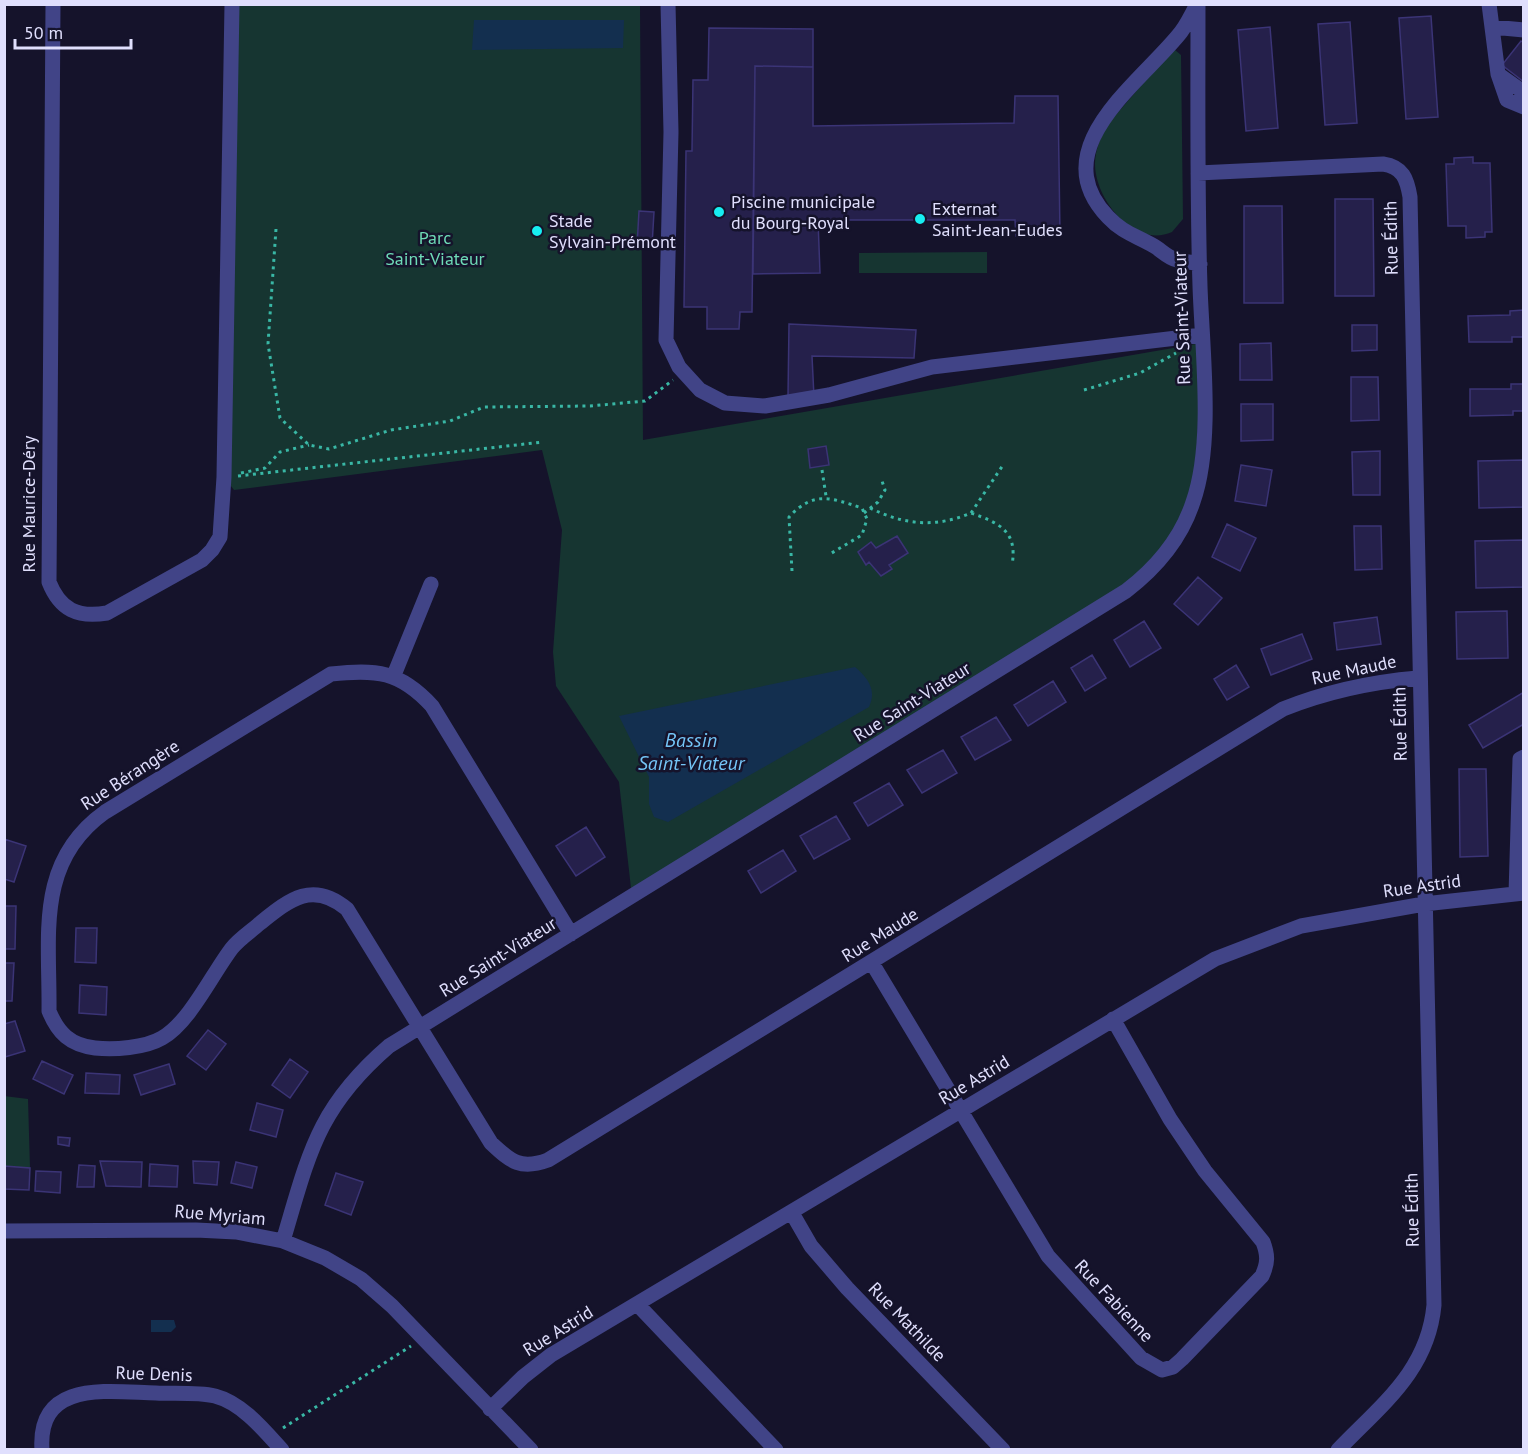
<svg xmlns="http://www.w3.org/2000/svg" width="1528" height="1454" viewBox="0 0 1528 1454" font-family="'PT Sans',sans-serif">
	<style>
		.green { fill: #163531 }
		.water { fill: #132f4f }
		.building { fill: #25204b; stroke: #3b3476; stroke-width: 1.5 }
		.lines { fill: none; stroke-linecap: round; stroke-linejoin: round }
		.path { stroke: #39b7a5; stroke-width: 3; stroke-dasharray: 3 4.5; stroke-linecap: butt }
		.minor { stroke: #414487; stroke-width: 15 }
		.poi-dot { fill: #17edf1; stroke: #15132b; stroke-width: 2 }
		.labels { text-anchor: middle; stroke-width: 5; stroke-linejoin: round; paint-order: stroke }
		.poi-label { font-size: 18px; fill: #e0dffd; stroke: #15132b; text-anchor: start }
		.park-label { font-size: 18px; fill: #6edbb7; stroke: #15132b }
		.street-label { font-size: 18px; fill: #e0dffd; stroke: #15132b }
		.water-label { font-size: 20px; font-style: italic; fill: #74c5f7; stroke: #15132b }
	</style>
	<rect width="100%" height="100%" fill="#15132b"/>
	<path class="green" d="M 232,5 L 640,5 L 643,440 L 1202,343 L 1194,501 L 1155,567 L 632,897 L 619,782 L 556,686 L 553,652 L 562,530 L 542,450 L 234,490 L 224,477 Z
		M 1175,50 L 1181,55 L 1183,219 L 1172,232 C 1134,249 1095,199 1095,164 C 1095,150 1101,136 1108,124 L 1171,51 Z
		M 987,252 L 987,273 L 859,273 L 859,253 Z
		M 4,1096 L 28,1099 L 30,1168 L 5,1166 Z"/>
	<path class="water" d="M 474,20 L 624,20 L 623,48 L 472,50 Z
		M 855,667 C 868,678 877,690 869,707 L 668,822 L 654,817 L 649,804 L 649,777 L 619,716 Z
		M 151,1320 L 174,1320 L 176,1327 L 171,1332 L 151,1332 Z"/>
	<path class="building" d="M 1431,16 L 1438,117 L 1406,119 L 1399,18 Z
		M 1350,22 L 1357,123 L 1325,125 L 1318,24 Z
		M 1270,27 L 1278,128 L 1246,131 L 1238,30 Z
		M 709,28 L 813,29 L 813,67 L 755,66 L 752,312 L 740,312 L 739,329 L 707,329 L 707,307 L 684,307 L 686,151 L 692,151 L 693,80 L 708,80 Z
		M 1521,41 L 1524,43 L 1524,82 L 1502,65 Z
		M 755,66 L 813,67 L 813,126 L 1014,123 L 1015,96 L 1058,96 L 1060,235 L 1016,236 L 1015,220 L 818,220 L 820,273 L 753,274 Z
		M 1473,157 L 1473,163 L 1490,163 L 1492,232 L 1485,232 L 1485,237 L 1466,238 L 1466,226 L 1448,226 L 1446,164 L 1454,164 L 1454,158 Z
		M 1335,199 L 1373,199 L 1374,296 L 1335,296 Z
		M 1244,206 L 1282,206 L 1283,303 L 1244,303 Z
		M 639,211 L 654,212 L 652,246 L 637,246 Z
		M 1524,310 L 1524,337 L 1512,337 L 1512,342 L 1469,342 L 1468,316 L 1510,315 L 1510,311 Z
		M 789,324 L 916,330 L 914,358 L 812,356 L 814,397 L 788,397 Z
		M 1352,325 L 1377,325 L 1377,350 L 1352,351 Z
		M 1271,343 L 1272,380 L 1240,380 L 1240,344 Z
		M 1351,377 L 1378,377 L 1379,420 L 1351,421 Z
		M 1511,384 L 1524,384 L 1524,411 L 1513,411 L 1513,415 L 1470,416 L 1470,389 L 1511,389 Z
		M 1241,404 L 1273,404 L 1273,440 L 1241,441 Z
		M 826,446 L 829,465 L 810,468 L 808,449 Z
		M 1380,451 L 1380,495 L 1353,495 L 1352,452 Z
		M 1524,460 L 1524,507 L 1479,508 L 1478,461 Z
		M 1241,465 L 1272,470 L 1266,506 L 1235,501 Z
		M 1227,524 L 1256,538 L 1240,571 L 1212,557 Z
		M 1354,526 L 1381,526 L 1382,569 L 1355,570 Z
		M 897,536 L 908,553 L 889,565 L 892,569 L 881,576 L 869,562 L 866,565 L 858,552 L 871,542 L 876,548 Z
		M 1524,540 L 1524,587 L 1476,588 L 1475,541 Z
		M 1198,577 L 1222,598 L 1198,625 L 1174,604 Z
		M 1507,611 L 1508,658 L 1457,659 L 1456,612 Z
		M 1377,617 L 1381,644 L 1337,650 L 1334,623 Z
		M 1144,621 L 1161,648 L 1130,667 L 1114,640 Z
		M 1302,634 L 1312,659 L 1271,675 L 1261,649 Z
		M 1092,655 L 1106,678 L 1085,691 L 1071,668 Z
		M 1236,665 L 1249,687 L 1227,700 L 1214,679 Z
		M 1053,681 L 1066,702 L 1028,726 L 1014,705 Z
		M 1524,692 L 1524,724 L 1483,748 L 1469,725 Z
		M 996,717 L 1011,740 L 975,760 L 961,737 Z
		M 943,750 L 957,773 L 922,793 L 907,770 Z
		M 1459,769 L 1486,769 L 1488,856 L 1460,857 Z
		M 889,783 L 903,805 L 868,826 L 854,803 Z
		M 836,816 L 850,839 L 814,859 L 800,836 Z
		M 586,827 L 605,857 L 576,876 L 556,846 Z
		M 4,839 L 26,846 L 14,882 L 4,879 Z
		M 783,850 L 796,871 L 761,893 L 748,871 Z
		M 4,906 L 16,906 L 15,949 L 4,949 Z
		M 76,928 L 97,928 L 96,963 L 75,962 Z
		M 4,963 L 14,963 L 12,1001 L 4,1001 Z
		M 80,985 L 107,987 L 106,1015 L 79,1013 Z
		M 15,1021 L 25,1051 L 5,1057 L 4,1024 Z
		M 208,1030 L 226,1044 L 206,1070 L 187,1056 Z
		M 290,1059 L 308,1072 L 290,1098 L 272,1085 Z
		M 42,1061 L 73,1075 L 64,1094 L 33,1079 Z
		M 169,1064 L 175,1084 L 141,1095 L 134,1075 Z
		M 86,1073 L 120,1075 L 119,1094 L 85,1093 Z
		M 257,1103 L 283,1110 L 276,1137 L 250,1130 Z
		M 58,1137 L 70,1138 L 69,1146 L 58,1144 Z
		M 100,1161 L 142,1162 L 141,1187 L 106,1186 Z
		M 193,1161 L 219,1162 L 217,1185 L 194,1183 Z
		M 236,1162 L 257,1167 L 252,1188 L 231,1183 Z
		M 150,1164 L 178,1166 L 177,1187 L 149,1186 Z
		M 79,1165 L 95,1166 L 94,1187 L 77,1187 Z
		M 4,1166 L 30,1168 L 29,1190 L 4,1189 Z
		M 36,1171 L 61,1172 L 60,1193 L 35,1191 Z
		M 336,1173 L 363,1182 L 351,1215 L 325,1205 Z"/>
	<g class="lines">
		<path class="path" d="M 276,229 L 268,344 L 280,418 L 309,445 L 329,449 L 391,430 L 450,421 L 484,407 L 590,406 L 645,401 L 673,380
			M 1084,390 L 1140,373 L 1176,353
			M 822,470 L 826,496
			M 241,473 L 265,468 L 280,452 L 309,445
			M 238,476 L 543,442
			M 870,508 C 904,525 936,528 971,513 C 999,523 1018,531 1012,565
			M 864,513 L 878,502 L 885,490 L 882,481
			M 971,513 L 1003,465
			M 792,571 L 789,517 C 814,490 831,498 862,508 L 867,519 L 862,535 L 830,554
			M 283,1428 L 411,1346"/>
		<path class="minor" d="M 53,4 L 49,582 C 60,610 78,618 107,613 L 202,560 L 212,550 L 220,537 L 224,477 L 232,4
			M 668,4 L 671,132 L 666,340 L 679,367 L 700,390 L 725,403 L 765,406 L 829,395 L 932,367 L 1202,335
			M 1197,4 C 1192,14 1187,24 1181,32 C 1141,83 1042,148 1108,217 C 1123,233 1135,235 1154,246 C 1161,250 1168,258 1177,260 C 1184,262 1192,262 1200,264
			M 1489,4 L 1498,74 L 1507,100 L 1524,107
			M 1492,27 L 1524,30
			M 1498,74 L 1522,91
			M 1198,173 L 1383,164 C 1403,167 1407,179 1410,197 L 1434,1305 C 1428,1371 1381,1405 1338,1450
			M 394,675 L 431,584
			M 1516,894 L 1520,759 L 1524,757
			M 571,934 L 432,706 C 400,671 376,669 331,674 L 105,812 C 35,862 50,935 49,1011 C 58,1033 70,1045 95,1048 C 114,1050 145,1048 162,1038 C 190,1022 212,974 232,948 C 239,939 250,932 259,924 C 289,900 312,880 347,909 L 491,1143 C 511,1162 521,1170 548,1160 L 1283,709 C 1328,691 1371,682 1418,678
			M 872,963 L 1048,1256 L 1141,1358 L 1162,1370 L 1173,1367 L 1182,1359 L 1262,1276 C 1268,1263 1268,1255 1263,1242 L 1205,1171 L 1170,1119 L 1113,1019
			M 792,1213 L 811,1246 L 847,1288 L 1003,1450
			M 4,1231 L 196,1230 L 236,1232 L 283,1241 L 325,1258 L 361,1279 L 392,1306 L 531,1450
			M 283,1241 C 309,1154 317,1108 389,1046 L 1126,591 C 1156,568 1181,539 1193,502 C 1214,443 1202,349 1200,286 C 1197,192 1198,98 1198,4
			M 638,1305 L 776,1450
			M 490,1409 L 523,1377 L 551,1355 L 1215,959 L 1301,926 L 1424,904 L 1524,893
			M 42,1450 C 37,1379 109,1392 156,1393 C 174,1394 197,1392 215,1396 C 242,1403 264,1430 282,1450"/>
	</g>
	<g class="poi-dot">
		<circle cx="719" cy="212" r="6"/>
		<circle cx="920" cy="219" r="6"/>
		<circle cx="537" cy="231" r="6"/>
	</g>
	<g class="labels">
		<g class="poi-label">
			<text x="731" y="208">Piscine municipale<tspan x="731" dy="21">du Bourg-Royal</tspan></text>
			<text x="932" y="215">Externat<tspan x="932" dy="21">Saint-Jean-Eudes</tspan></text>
			<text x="549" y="227">Stade<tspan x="549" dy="21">Sylvain-Prémont</tspan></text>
		</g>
		<g class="park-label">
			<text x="435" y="244">Parc<tspan x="435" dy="21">Saint-Viateur</tspan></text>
		</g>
		<g class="street-label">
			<text transform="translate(1391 238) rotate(-91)" y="6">Rue Édith</text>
			<text transform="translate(1182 318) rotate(-92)" y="6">Rue Saint-Viateur</text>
			<text transform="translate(29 504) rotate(-90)" y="6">Rue Maurice-Déry</text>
			<text transform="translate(1354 670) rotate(-12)" y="6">Rue Maude</text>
			<text transform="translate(912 702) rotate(-32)" y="6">Rue Saint-Viateur</text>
			<text transform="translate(1400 724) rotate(-91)" y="6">Rue Édith</text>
			<text transform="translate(130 775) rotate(-33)" y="6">Rue Bérangère</text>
			<text transform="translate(1422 886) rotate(-8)" y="6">Rue Astrid</text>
			<text transform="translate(880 935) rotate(-32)" y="6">Rue Maude</text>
			<text transform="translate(498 957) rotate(-32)" y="6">Rue Saint-Viateur</text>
			<text transform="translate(974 1080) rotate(-31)" y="6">Rue Astrid</text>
			<text transform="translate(1412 1210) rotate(-91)" y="6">Rue Édith</text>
			<text transform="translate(220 1215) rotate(5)" y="6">Rue Myriam</text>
			<text transform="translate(1114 1301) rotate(47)" y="6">Rue Fabienne</text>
			<text transform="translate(907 1322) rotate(46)" y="6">Rue Mathilde</text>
			<text transform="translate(558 1331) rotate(-32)" y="6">Rue Astrid</text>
			<text transform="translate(154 1374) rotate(2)" y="6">Rue Denis</text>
		</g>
		<g class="water-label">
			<text x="691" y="747">Bassin<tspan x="691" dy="23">Saint-Viateur</tspan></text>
		</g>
	</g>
	<rect width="1528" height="1454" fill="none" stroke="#e0dffd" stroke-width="12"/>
	<path d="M15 39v9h116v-9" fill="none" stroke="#e0dffd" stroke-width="3"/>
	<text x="24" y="39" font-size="18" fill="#e0dffd" stroke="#15132b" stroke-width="4.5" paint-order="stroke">50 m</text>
</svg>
